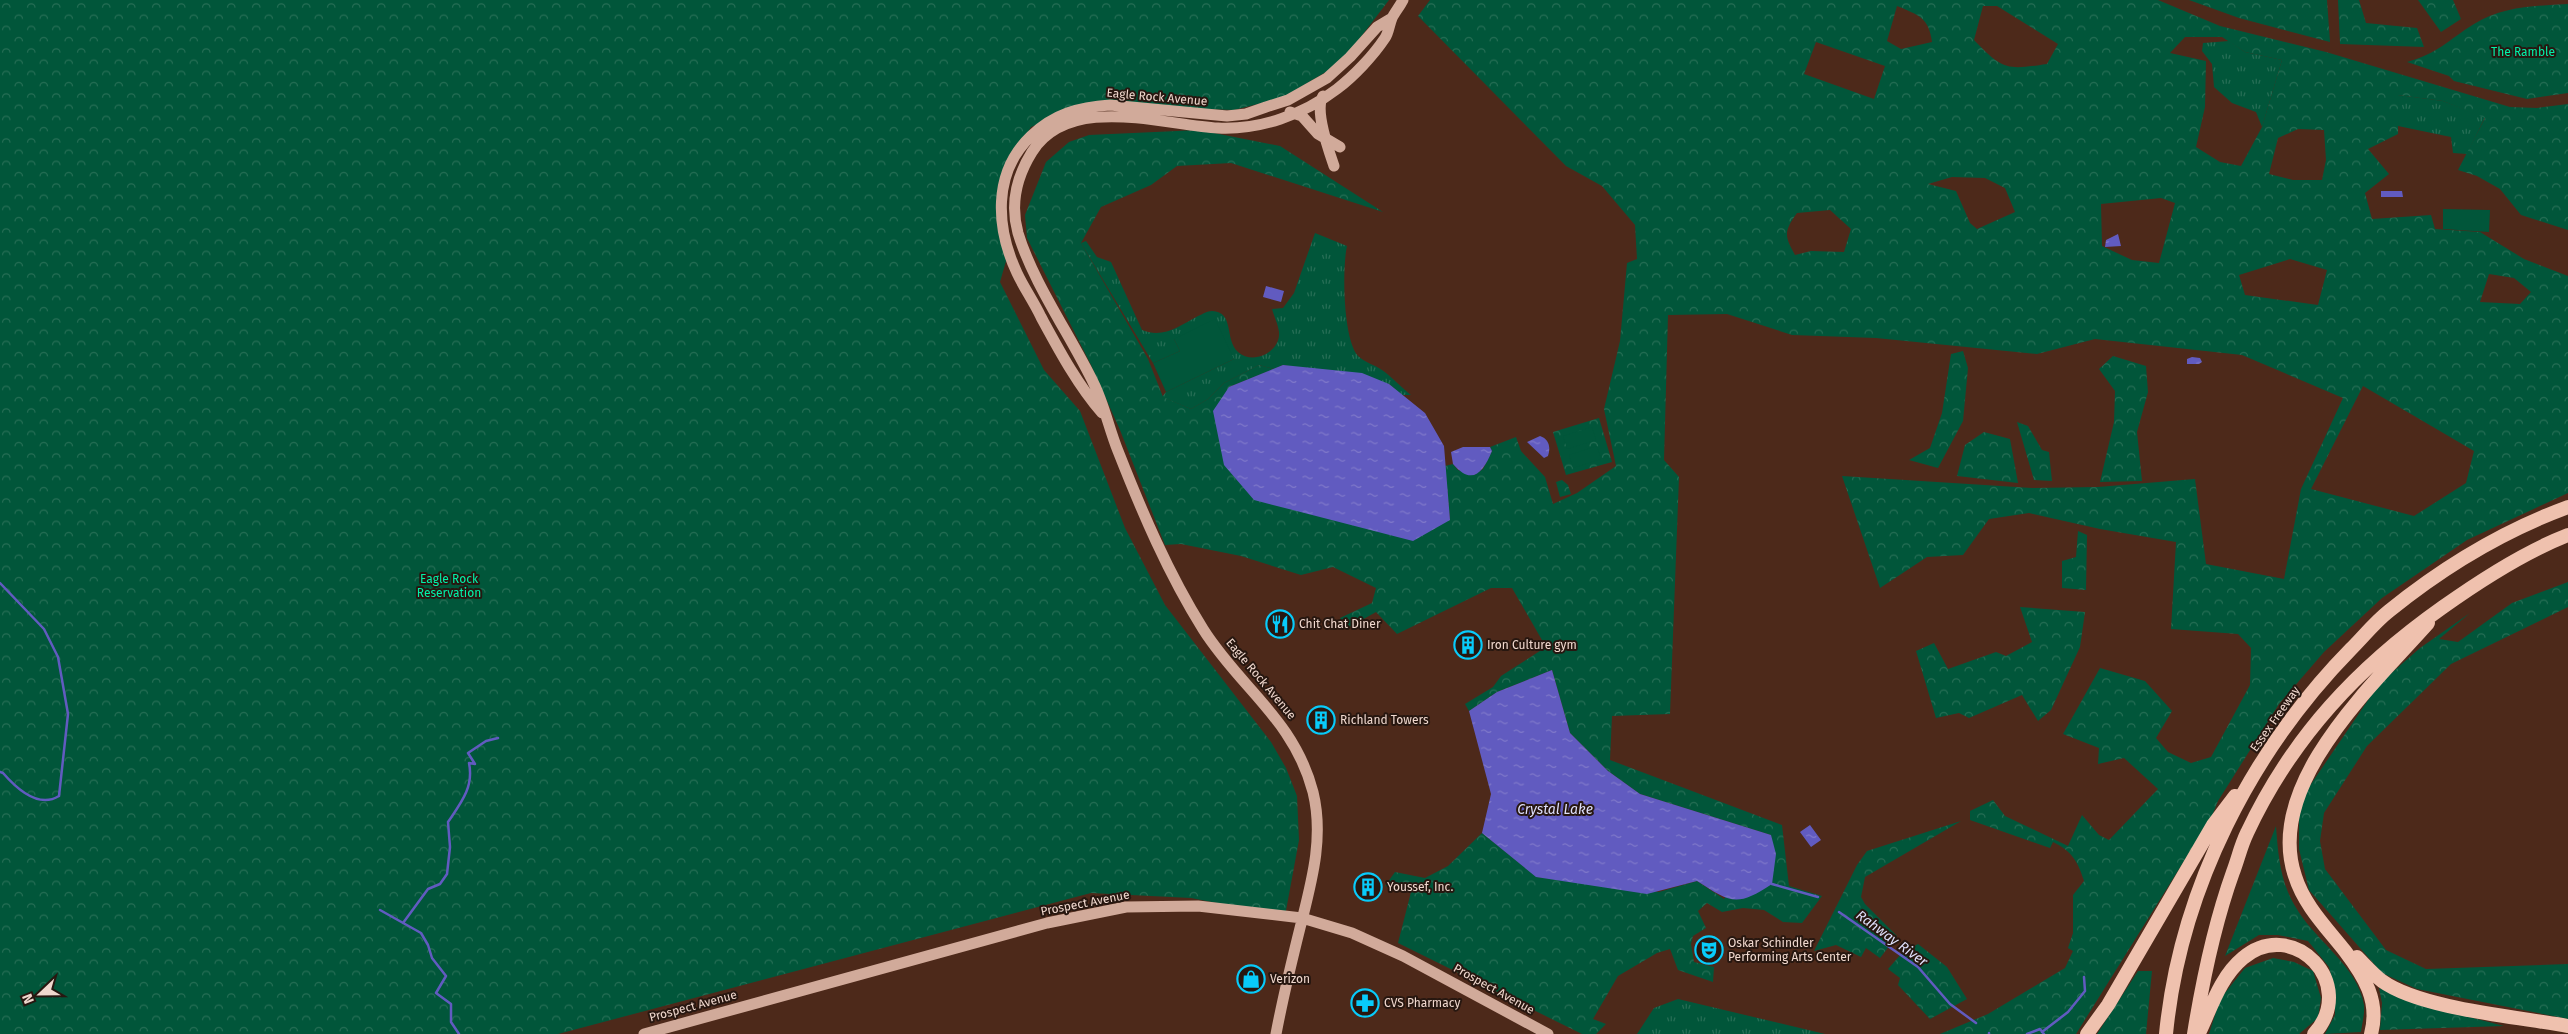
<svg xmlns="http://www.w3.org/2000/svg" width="2568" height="1034" viewBox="0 0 2568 1034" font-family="'Fira Sans',sans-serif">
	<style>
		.grass { fill: url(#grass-tufts) }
		.forest { fill: url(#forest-crowns); fill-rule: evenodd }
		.pitch { fill: #01563a }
		.water { fill: url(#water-ripples) }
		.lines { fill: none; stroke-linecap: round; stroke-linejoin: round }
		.stream { stroke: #615bc0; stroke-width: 2.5 }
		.primary { stroke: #d1aa9a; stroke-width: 11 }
		.highway { stroke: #efc1ae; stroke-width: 14 }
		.labels { text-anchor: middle; stroke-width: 4; stroke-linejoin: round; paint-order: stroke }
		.park-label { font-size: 12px; fill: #02f1a9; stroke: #271710 }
		.street-label { font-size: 12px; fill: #f0d8ce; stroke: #271710 }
		.poi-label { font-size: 12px; fill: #f0d8ce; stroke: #271710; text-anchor: start }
		.water-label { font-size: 14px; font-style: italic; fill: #dedffa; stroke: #271710 }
	</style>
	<defs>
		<pattern id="grass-tufts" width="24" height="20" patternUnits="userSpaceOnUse" patternTransform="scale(1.25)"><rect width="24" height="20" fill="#01563a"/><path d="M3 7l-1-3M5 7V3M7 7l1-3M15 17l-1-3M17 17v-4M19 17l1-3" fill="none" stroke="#266e55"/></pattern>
		<pattern id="forest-crowns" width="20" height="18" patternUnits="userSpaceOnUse" patternTransform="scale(1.25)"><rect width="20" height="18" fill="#01563a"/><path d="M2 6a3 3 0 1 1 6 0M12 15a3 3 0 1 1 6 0" fill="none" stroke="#266e55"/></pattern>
		<pattern id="water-ripples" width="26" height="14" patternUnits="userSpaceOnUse" patternTransform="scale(1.25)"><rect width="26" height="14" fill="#615bc0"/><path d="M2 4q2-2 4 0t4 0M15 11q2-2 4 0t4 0" fill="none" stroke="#8079ca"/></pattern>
	</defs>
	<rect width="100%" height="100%" fill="#4d291a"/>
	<path class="grass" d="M 2229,41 L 2245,52 L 2282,60 L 2262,127 L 2256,112 L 2232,103 L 2214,87 L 2212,64 L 2202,51 L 2203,43 Z
		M 2398,95 L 2443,101 L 2485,117 L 2467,154 L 2453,153 L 2451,137 L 2398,126 Z
		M 1315,233 L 1347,246 C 1342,268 1343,339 1358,356 C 1364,362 1375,365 1382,370 C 1392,377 1401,387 1411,395 L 1402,395 L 1389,384 L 1283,365 L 1274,369 L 1259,365 L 1224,383 L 1208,399 L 1191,409 L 1162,397 L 1166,392 L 1234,359 L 1174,339 L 1180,351 L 1153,363 L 1081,243 L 1086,241 L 1097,257 L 1111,262 L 1142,330 C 1163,339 1179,326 1198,316 C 1203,314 1207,311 1212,311 C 1235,312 1224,339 1238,352 C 1254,366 1281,351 1279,332 C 1278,324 1274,316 1272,309 L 1283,308 L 1294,293 Z
		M 1678,999 L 1825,1034 L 1637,1034 L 1654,1008 Z"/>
	<path class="forest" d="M 0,0 L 1389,0 L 1341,63 L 1282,98 L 1234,110 L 1116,106 L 1068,112 L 1031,127 L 1008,166 L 1002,217 L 1006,261 L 1000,282 L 1044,370 L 1080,411 L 1125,528 L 1165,605 L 1271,742 L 1286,768 L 1297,796 L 1299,840 L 1285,916 L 1191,898 L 1091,893 L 558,1034 L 0,1034 Z
		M 1430,0 L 2158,0 L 2220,26 L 2326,52 L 2510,107 L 2537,108 L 2568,104 L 2568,230 L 2521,215 L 2500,189 L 2477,176 L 2458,170 L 2485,118 L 2443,101 L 2398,95 L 2398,134 L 2368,149 L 2389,174 L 2365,193 L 2372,219 L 2431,215 L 2435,229 L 2480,232 L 2524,259 L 2568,276 L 2568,493 L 2467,540 L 2382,598 L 2324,652 L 2279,704 L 2218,801 L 2207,828 L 2204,829 L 2076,1034 L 1940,1034 L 1988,1014 L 2065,968 L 2073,951 L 2068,948 L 2073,933 L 2073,895 L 2084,881 C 2078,862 2072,851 2053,842 L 2050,848 L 1970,820 L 1970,811 L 1993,800 L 2005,816 L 2068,846 L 2082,815 L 2099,835 L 2109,840 L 2158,789 L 2124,758 L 2098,764 L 2099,748 L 2063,734 L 2100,668 L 2145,681 L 2172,711 L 2156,738 L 2168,752 L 2191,763 L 2211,757 L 2250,685 L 2251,648 L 2238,634 L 2171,629 L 2176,542 L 2100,529 L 2029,513 L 1989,519 L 1963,555 L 1927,557 L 1880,588 L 1842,476 L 2032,488 L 2098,487 L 2195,479 L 2206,564 L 2284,579 L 2301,489 L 2343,398 L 2242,355 L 2095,339 L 2037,354 L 1876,338 L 1792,335 L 1727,314 L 1668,315 L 1664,460 L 1679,477 L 1670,714 L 1612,716 L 1610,760 L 1782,825 L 1789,886 L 1822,896 L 1802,923 L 1783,922 L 1764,910 L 1743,908 L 1722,912 L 1707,903 L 1698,911 L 1706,928 L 1693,936 L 1691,944 L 1694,962 L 1714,967 L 1713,982 L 1678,970 L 1670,949 L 1657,953 L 1618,976 L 1593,1019 L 1606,1024 L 1596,1034 L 1582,1034 L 1398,943 L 1411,892 L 1385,886 L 1395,872 L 1425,878 L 1448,866 L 1482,833 L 1537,877 L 1659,892 L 1697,881 L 1724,899 L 1771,835 L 1640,794 L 1608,771 L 1570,733 L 1552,670 L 1497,692 L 1469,711 L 1465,704 L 1493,687 L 1501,676 L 1546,647 L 1512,588 L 1491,588 L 1397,634 L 1376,612 L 1346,629 L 1340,618 L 1372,603 L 1376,588 L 1333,567 L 1301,575 L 1241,556 L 1181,544 L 1165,545 L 1120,430 L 1091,365 L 1027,238 L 1025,215 L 1046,162 L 1069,142 L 1089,135 L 1199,130 L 1280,146 L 1383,212 L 1231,163 L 1177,166 L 1151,185 L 1101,207 L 1081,243 L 1148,359 L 1163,397 L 1191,409 L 1208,399 L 1224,383 L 1259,365 L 1274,369 L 1229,387 L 1450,520 L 1445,466 L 1453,464 L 1458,470 L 1474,475 L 1483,469 L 1492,451 L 1490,447 L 1516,437 L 1521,451 L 1545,477 L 1553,504 L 1577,493 L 1616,466 L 1604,409 L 1620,341 L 1627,263 L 1637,259 L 1635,225 L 1602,186 L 1566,166 L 1418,16 ZM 1897,6 C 1918,15 1929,17 1932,42 L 1901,49 L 1887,41 ZM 1983,6 L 1997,6 L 2058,44 L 2047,64 C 2006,70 2003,70 1974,40 ZM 2185,37 L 2222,37 L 2245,52 L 2282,60 L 2262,127 L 2241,166 L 2220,162 L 2196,147 L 2205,107 L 2206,61 L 2170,53 ZM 1816,42 L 1885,66 L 1874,99 L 1804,74 ZM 2298,129 L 2324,130 L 2326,160 L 2322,180 L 2293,180 L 2269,174 L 2278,138 ZM 1952,177 L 1985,178 L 2005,188 L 2015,212 L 1977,229 L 1970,223 L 1956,191 L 1928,184 ZM 2161,198 L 2175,203 L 2159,263 L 2132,260 L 2102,246 L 2101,204 ZM 1830,210 L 1851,229 L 1844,252 L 1811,251 L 1795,255 C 1784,236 1784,231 1797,213 ZM 2290,259 L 2327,270 L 2318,305 L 2245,295 L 2239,275 ZM 2489,274 L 2514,278 L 2531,292 L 2520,304 L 2480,302 ZM 2363,386 L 2474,451 L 2466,483 L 2414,516 L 2311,489 Z
		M 2189,0 L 2327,0 L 2330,42 L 2239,18 Z
		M 2338,0 L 2359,0 L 2366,23 L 2417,28 L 2424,47 L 2340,44 Z
		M 2418,0 L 2453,0 L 2461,19 L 2441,32 Z
		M 2568,4 L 2568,93 L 2527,99 L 2454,81 L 2449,76 L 2407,62 C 2439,53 2448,40 2474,24 C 2503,6 2535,6 2568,4 Z
		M 1963,351 L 1968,368 L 1963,421 L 1938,468 L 1909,460 L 1930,448 L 1942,413 L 1951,354 Z
		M 2113,356 L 2146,366 L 2148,392 L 2137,432 L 2142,481 L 2100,482 L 2114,422 L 2115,391 L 2099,369 Z
		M 1599,418 L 1612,462 L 1566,475 L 1553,432 Z
		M 2017,422 L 2028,426 L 2042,450 L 2049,452 L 2052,481 L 2034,480 Z
		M 1984,432 L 2010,439 L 2018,483 L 1957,476 L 1965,445 Z
		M 1562,480 L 1568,485 L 1571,494 L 1560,497 L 1556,482 Z
		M 2078,531 L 2087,535 L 2086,590 L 2062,588 L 2062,561 L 2076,557 Z
		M 2568,582 L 2568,607 L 2451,664 L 2367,746 L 2324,813 L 2320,841 L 2325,869 L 2386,950 L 2426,969 L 2568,964 L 2568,1019 L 2417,989 L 2382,973 L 2309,890 L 2299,849 L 2299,807 L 2307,790 L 2379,684 L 2420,648 L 2470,613 L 2439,639 L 2458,642 L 2512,603 Z
		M 2020,607 L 2085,612 L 2080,647 L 2051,710 L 2038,721 L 2022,695 L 1969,718 L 1959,713 L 1936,718 L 1916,651 L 1934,643 L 1948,669 L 1996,652 L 2006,656 L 2032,642 Z
		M 1961,821 L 1865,877 L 1861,897 L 1865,904 L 1897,936 L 1880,958 L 1866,948 L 1861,957 L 1836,945 L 1814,951 L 1857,865 L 1867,851 Z
		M 2276,826 C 2278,854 2280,881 2295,906 C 2314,940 2358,966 2364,1005 C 2365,1013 2362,1024 2361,1032 L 2325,1034 L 2335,1015 L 2335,991 L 2329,967 L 2308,941 L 2278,935 L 2259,935 L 2225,956 Z
		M 1918,944 L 1947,967 L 1967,999 L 1930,1019 L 1898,985 L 1900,978 L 1888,969 L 1902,953 Z
		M 2273,958 L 2294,962 L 2313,971 L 2321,998 L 2318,1018 L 2299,1034 L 2209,1034 L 2220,999 L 2245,968 Z
		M 2138,971 L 2152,971 L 2146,1034 L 2097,1034 Z
		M 2379,988 L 2423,1005 L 2504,1026 L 2380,1030 L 2382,1003 Z"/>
	<path class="pitch" d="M 2443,209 L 2490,210 L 2489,232 L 2443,229 Z
		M 1215,319 L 1234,359 L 1166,392 L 1153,363 L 1180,351 L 1174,339 Z
		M 1592,427 L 1596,440 L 1567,449 L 1563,436 Z
		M 1597,446 L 1601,459 L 1573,468 L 1569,455 Z"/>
	<path class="water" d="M 2381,191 L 2402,191 L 2403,197 L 2381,197 Z
		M 2118,234 L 2121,246 L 2105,247 L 2106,240 Z
		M 1266,286 L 1284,291 L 1281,302 L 1263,297 Z
		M 2192,357 L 2200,358 L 2202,362 L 2199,364 L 2187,364 L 2187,359 Z
		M 1283,365 L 1362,373 L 1389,384 L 1425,413 L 1444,446 L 1450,520 L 1413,541 L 1254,500 L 1224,465 L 1213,411 L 1229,387 Z
		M 1540,436 C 1549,439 1551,447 1548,456 L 1544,458 L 1527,442 Z
		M 1463,447 L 1490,447 L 1492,451 C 1483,473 1472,486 1453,464 L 1451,452 Z
		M 1552,670 L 1570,733 L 1608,771 L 1640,794 L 1771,835 L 1776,854 L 1772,884 C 1736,908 1730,902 1697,881 L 1647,894 L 1536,877 L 1482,833 L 1491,794 L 1469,711 L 1497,692 Z
		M 1810,825 L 1821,840 L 1811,847 L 1800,832 Z"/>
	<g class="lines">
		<path class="stream" d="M 0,583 L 44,629 L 58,657 L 68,714 L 59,796 C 38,809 16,788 3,773 L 0,772
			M 1772,884 L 1818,897
			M 380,910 L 421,933 L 428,945 L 432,958 L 446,976 L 436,993 L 451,1004 L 451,1022 L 459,1034
			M 1839,912 L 1918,967 L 1950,1004 L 1976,1023
			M 403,923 L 428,889 L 440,884 L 447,874 L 450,847 L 448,822 C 461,803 474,787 469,763 L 475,764 L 468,753 L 486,741 L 498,738
			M 2042,1032 L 2068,1012 L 2085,991 L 2084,977
			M 1989,1033 L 1989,1034
			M 2027,1034 L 2040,1029 L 2044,1034"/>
		<path class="primary" d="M 1323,96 C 1314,110 1329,151 1334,166
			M 1290,112 L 1302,116 L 1318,134 L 1340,147
			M 1102,413 C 1077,384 1059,350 1041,317 C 1034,302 1024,288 1017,273 C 996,228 992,173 1031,136 C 1054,114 1079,107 1110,105 L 1227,116 L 1246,114 L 1266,107 L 1288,100 L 1327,78 L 1350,57 L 1377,27 L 1392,18
			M 644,1034 L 1047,923 L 1126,907 L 1198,906 L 1302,918 L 1352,933 L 1403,956 L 1548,1034
			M 1276,1034 C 1283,997 1292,960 1301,924 C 1312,880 1324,837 1313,792 C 1294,719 1240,688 1203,629 C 1168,573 1142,512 1118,451 C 1109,429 1104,404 1094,384 C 1071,336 1033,283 1018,233 C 1010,204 1017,176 1032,152 C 1069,93 1163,125 1218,128 C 1260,130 1303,115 1337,89 C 1354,76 1373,56 1385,38 C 1389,32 1389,25 1392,18 C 1395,12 1400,6 1403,0"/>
		<path class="highway" d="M 2357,957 C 2365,965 2373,974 2382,981 C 2421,1009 2519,1017 2568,1026
			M 2199,1033 C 2211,1008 2220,977 2243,958 C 2293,916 2359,984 2314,1034
			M 2087,1034 L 2108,1005 L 2213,825 L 2235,796
			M 2166,1034 C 2180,890 2251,751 2351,649 C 2364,636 2375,622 2389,611 C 2442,568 2503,531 2568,507
			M 2194,1034 C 2203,978 2214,925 2233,872 C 2238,859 2241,845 2247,833 C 2292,737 2358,667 2443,607 C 2481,580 2524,552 2568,535
			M 2371,1034 C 2380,1001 2364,976 2345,951 C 2326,927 2304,905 2295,876 C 2264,784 2373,685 2428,623"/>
	</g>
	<defs>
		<g id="restaurant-ring" transform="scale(1.4375)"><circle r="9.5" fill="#271710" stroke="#08cbfa" stroke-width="1.5"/><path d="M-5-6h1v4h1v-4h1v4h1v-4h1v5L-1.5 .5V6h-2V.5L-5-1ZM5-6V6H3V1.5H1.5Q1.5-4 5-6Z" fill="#08cbfa"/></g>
		<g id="building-ring" transform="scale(1.4375)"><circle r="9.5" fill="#271710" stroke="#08cbfa" stroke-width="1.5"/><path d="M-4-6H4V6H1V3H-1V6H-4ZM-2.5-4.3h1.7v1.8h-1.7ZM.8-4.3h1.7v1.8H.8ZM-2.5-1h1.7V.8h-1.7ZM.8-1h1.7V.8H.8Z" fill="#08cbfa"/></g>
		<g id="theatre-ring" transform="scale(1.4375)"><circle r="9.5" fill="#271710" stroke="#08cbfa" stroke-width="1.5"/><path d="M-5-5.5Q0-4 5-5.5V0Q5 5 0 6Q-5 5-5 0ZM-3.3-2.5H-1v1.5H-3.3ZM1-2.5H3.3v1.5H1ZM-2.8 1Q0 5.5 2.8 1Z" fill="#08cbfa"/></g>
		<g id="shop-ring" transform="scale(1.4375)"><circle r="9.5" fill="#271710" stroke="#08cbfa" stroke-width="1.5"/><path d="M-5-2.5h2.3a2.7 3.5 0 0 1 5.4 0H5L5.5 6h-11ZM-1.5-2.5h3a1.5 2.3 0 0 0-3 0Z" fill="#08cbfa"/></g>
		<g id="pharmacy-ring" transform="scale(1.4375)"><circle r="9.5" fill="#271710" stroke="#08cbfa" stroke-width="1.5"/><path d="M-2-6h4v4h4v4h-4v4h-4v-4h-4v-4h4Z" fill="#08cbfa"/></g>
	</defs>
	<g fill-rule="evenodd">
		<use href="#restaurant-ring" x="1280" y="624"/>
		<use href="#building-ring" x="1468" y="645"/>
		<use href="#building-ring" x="1321" y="720"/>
		<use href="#building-ring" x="1368" y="887"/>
		<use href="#theatre-ring" x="1709" y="950"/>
		<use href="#shop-ring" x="1251" y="979"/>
		<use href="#pharmacy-ring" x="1365" y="1003"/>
	</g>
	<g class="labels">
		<g class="park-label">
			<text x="2523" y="56">The Ramble</text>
			<text x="449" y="583">Eagle Rock<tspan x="449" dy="14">Reservation</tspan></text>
		</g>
		<g class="street-label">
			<text transform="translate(1157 97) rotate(5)" y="4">Eagle Rock Avenue</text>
			<text transform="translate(1261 679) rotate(50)" y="4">Eagle Rock Avenue</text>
			<text transform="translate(2275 719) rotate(-55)" y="4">Essex Freeway</text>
			<text transform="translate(1085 903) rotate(-11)" y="4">Prospect Avenue</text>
			<text transform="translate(1494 989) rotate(29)" y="4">Prospect Avenue</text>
			<text transform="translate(693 1006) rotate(-15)" y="4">Prospect Avenue</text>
		</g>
		<g class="poi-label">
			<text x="1299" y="628">Chit Chat Diner</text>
			<text x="1487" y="649">Iron Culture gym</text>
			<text x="1340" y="724">Richland Towers</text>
			<text x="1387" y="891">Youssef, Inc.</text>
			<text x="1728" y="947">Oskar Schindler<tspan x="1728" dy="14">Performing Arts Center</tspan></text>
			<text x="1270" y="983">Verizon</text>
			<text x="1384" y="1007">CVS Pharmacy</text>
		</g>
		<g class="water-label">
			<text x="1555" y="814">Crystal Lake</text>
			<text transform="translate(1892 938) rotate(36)" y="5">Rahway River</text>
		</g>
	</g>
	<g transform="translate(40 994) rotate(248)" stroke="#271710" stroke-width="4" paint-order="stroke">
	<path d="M0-4L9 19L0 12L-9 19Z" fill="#f0d8ce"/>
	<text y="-8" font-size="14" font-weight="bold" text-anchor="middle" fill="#f0d8ce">N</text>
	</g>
</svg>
